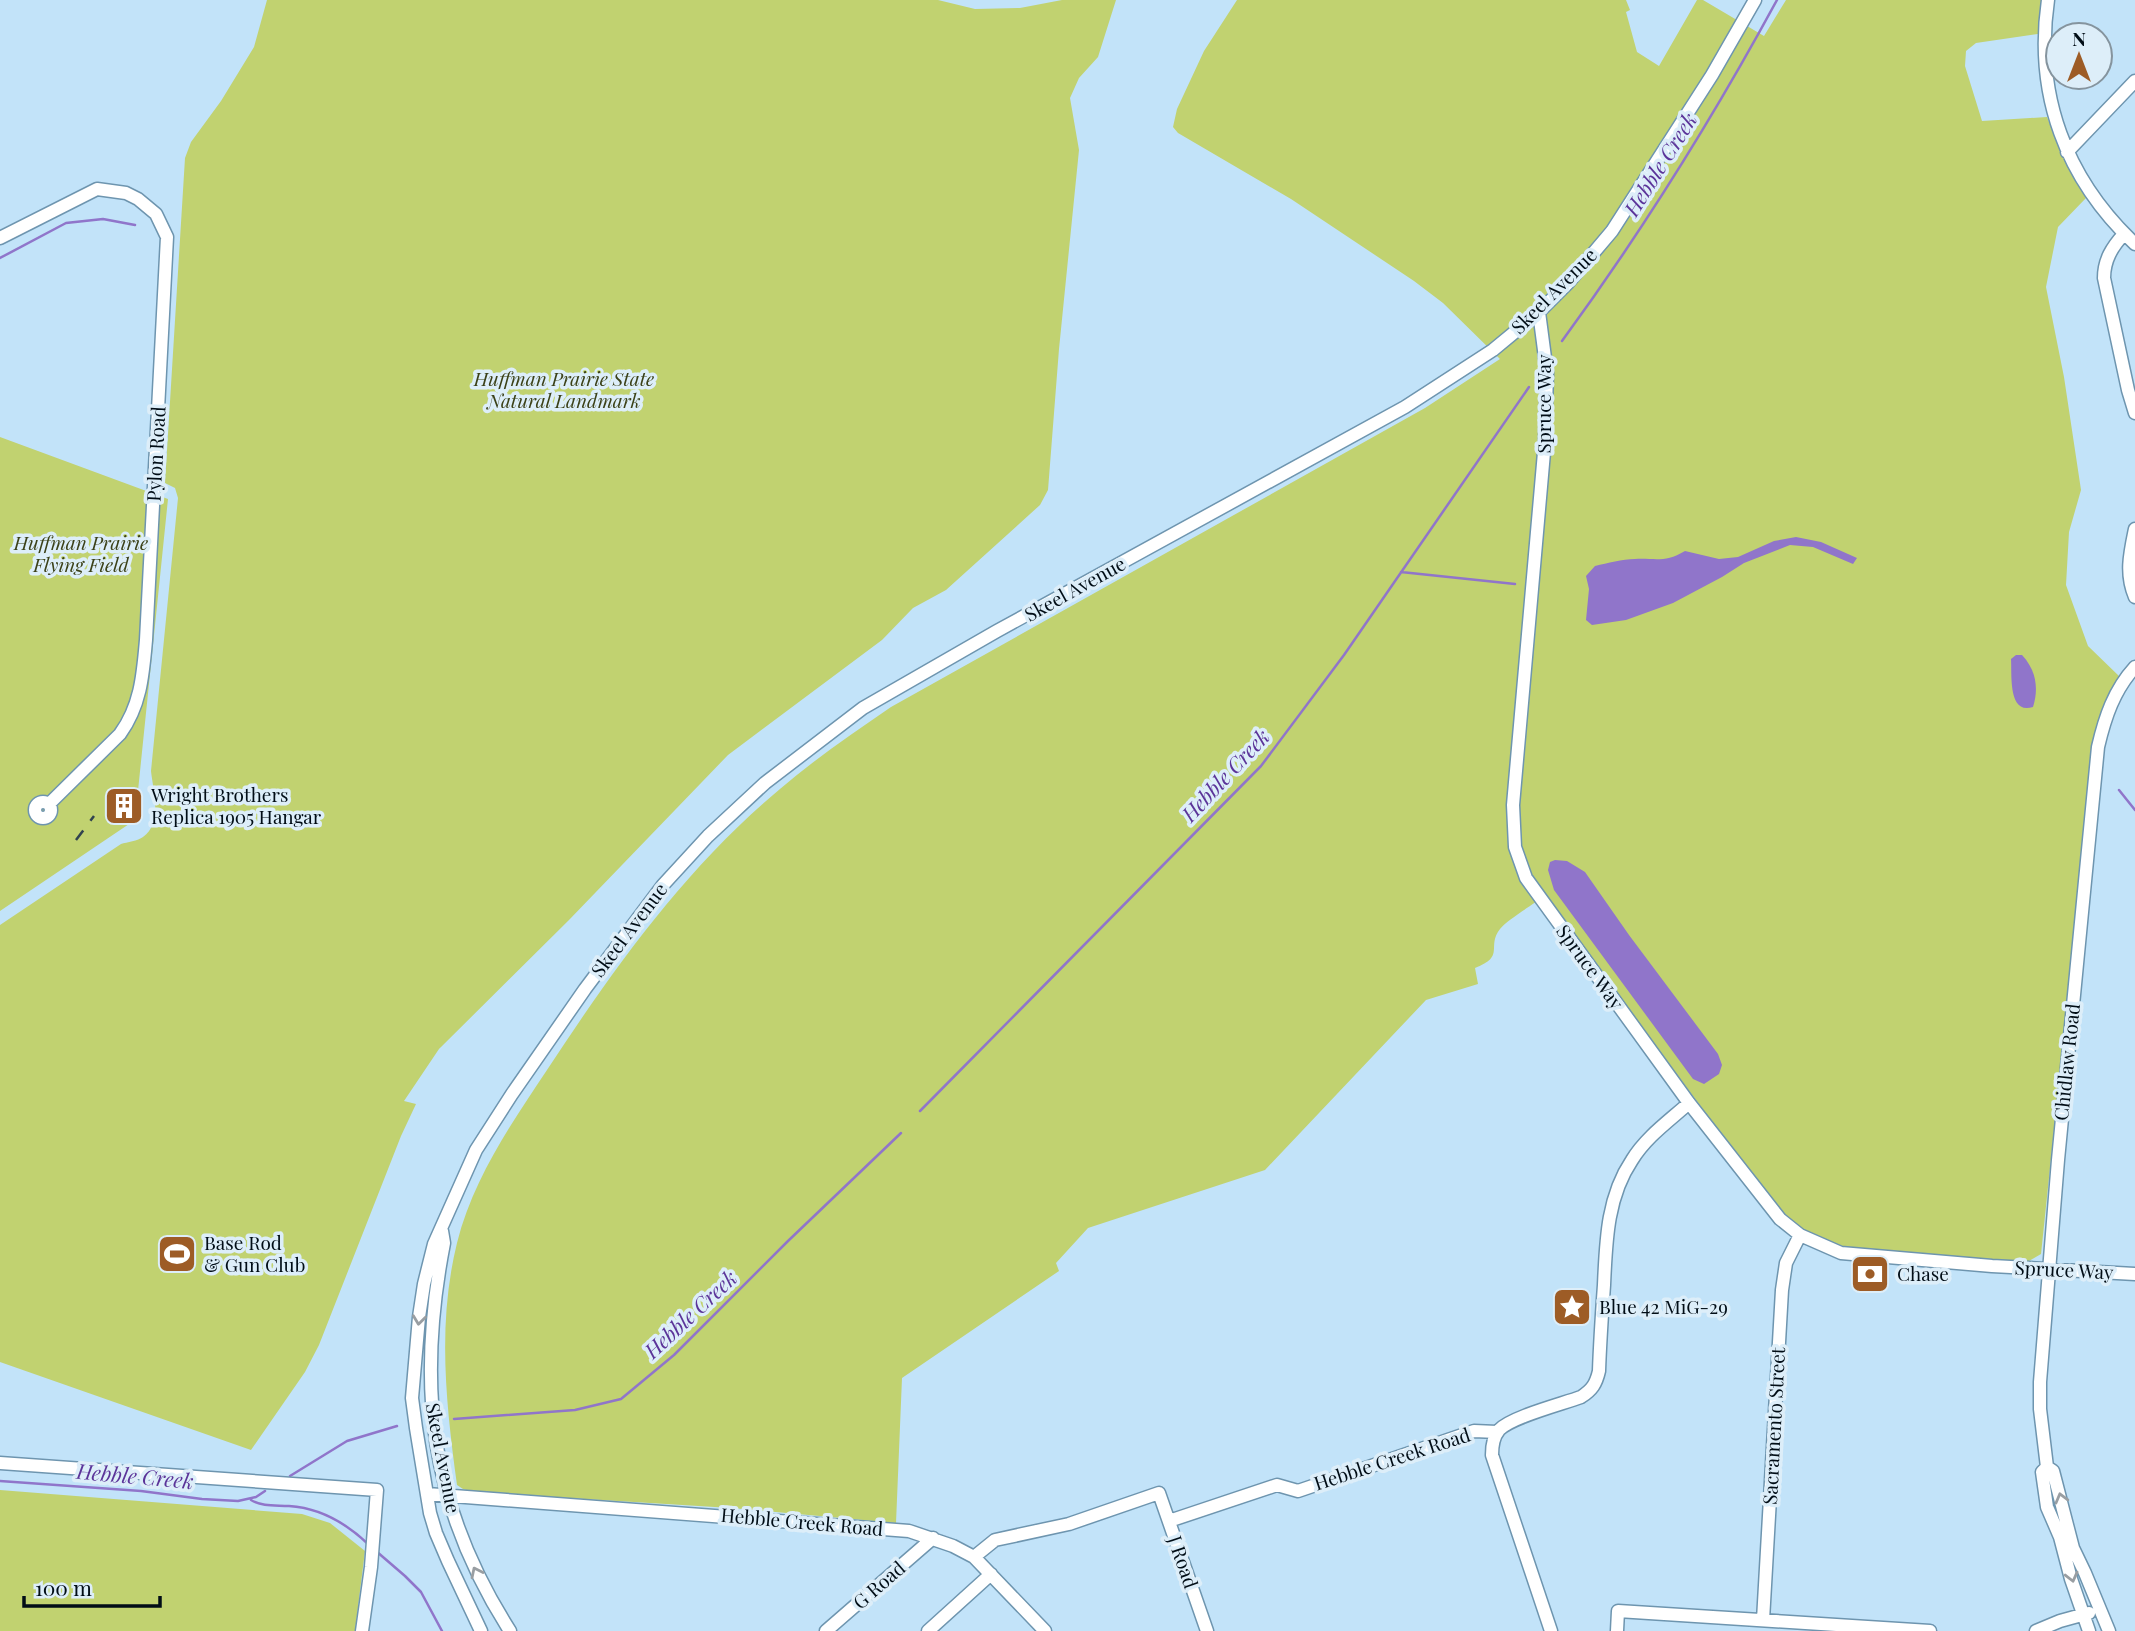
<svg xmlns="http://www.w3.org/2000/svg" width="2135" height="1631" viewBox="0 0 2135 1631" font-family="'Playfair Display',serif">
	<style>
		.green { fill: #c1d270 }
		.water { fill: #9075ca }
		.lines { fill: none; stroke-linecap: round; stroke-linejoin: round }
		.stream { stroke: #9075ca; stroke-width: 2.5 }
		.minor-casing { stroke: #6e95af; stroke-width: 15 }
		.minor { stroke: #fff; stroke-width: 12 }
		.rail { stroke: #31434f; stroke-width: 2.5; stroke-dasharray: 12 12; stroke-linecap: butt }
		.oneway { stroke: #999ea2 }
		.labels { text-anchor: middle; stroke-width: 7; stroke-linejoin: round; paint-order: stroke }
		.street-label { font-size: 19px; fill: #010d16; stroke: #ddeef9 }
		.park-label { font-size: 19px; font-style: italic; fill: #3b4118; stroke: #ddeef9 }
		.poi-label { font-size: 19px; fill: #010d16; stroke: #ddeef9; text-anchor: start }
		.water-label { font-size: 21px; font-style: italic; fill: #5b3499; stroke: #ddeef9 }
	</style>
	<rect width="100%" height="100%" fill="#c2e3f9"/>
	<path class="green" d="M 267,0 L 938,0 L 975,9 L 1020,8 L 1062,0 L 1116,0 L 1098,57 L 1079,78 L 1070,98 L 1079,150 L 1059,349 L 1048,490 L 1040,505 L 946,590 L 913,608 L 882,640 L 728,755 L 569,920 L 439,1049 L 404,1101 L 416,1104 L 401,1136 L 319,1345 L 305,1372 L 251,1450 L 0,1362 L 0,925 L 121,844 C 127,842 138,841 143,837 C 163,823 153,790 151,771 L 178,498 L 175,488 L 165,483 L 185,158 L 191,142 L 221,101 L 254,47 Z
		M 1237,0 L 1626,0 L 1630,10 L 1626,12 L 1637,52 L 1659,66 L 1697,0 L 1703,0 L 1764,36 L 1786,0 L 2042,0 L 2038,34 L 1976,43 L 1966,51 L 1965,66 L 1982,121 L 2047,117 L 2062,154 L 2086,198 L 2058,227 L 2046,287 L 2064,377 L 2081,490 L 2069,532 L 2066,585 L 2088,646 L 2120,677 L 2087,815 L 2041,1254 L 2029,1261 L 2022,1261 L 1868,1251 L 1833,1244 L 1804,1230 L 1789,1219 L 1775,1206 L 1760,1186 L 1544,896 C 1533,905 1508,919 1500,929 C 1486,947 1506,956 1475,968 L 1478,984 L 1426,1000 L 1265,1170 L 1088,1228 L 1056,1263 L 1059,1271 L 902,1378 L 896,1523 L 731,1508 L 473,1492 L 463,1489 L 457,1485 C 446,1404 437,1324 457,1243 C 473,1179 511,1124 547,1070 C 614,968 686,867 780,789 C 815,759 853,733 891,707 L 1425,408 L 1500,359 L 1443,303 L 1414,281 L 1291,199 L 1178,133 L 1173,127 L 1177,109 L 1204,51 Z
		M 0,437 L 168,499 L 135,820 L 0,911 Z
		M 0,1490 L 302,1514 L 330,1523 L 365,1551 L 355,1631 L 0,1631 Z"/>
	<path class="water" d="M 1796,537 L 1821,542 L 1857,558 L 1853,564 L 1813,547 L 1790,545 L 1744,563 L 1722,577 L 1673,603 L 1626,620 L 1592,625 L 1586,620 L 1589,589 L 1586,576 L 1595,566 C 1608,563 1622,559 1635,559 C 1656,558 1665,563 1685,551 L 1719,559 L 1738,557 L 1774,541 Z
		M 2016,655 L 2022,655 C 2036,670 2039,688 2033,707 C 2008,715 2012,676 2011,659 Z
		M 1555,860 L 1567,861 L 1585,872 L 1629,935 L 1718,1054 L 1722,1065 L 1719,1074 L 1704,1084 L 1693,1079 L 1554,890 L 1548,870 L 1550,862 Z"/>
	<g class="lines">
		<path class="stream" d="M 0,258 L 66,223 L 103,219 L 135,225
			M 1562,341 C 1641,233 1713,118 1777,0
			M 1401,572 L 1515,584
			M 2119,790 L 2135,810
			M 920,1111 L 1261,766 L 1344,655 L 1529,387
			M 454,1419 L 575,1410 L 621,1399 L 674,1355 L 788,1241 L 901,1133
			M 290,1476 L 347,1441 L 397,1426
			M 0,1481 L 141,1491 L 202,1499 L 238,1501 L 256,1497 L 265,1491
			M 251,1500 C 263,1507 276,1505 289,1506 C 321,1508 346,1523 368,1544
			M 376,1551 L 405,1576 L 421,1592 L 442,1631"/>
		<g class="minor-casing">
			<path id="minor" d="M 2048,0 C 2034,95 2066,179 2135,244
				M 2067,152 L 2135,81
				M 2124,234 C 2112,247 2104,260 2104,278 L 2128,390 L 2135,413
				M 0,238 L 97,189 L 126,193 L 138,199 L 156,214 L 167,237 L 146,640 C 143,674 141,705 120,734 L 49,804
				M 1539,312 L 1547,373 L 1545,441 L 1513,805 L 1515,847 L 1526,878 L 1689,1103 L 1780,1219 L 1800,1235 L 1841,1253 L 1992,1266 L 2135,1274
				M 2135,529 C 2130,553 2125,574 2135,597
				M35 810a8 8 0 1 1 16 0a8 8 0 1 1-16 0Z
				M 442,1231 L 444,1243 C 416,1387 430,1506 510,1631
				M 0,1463 L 377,1490 L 371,1567 L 362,1631
				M 2047,1467 L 2053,1471 L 2073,1548 L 2085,1573 L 2109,1631
				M 427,1494 L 909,1531 L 953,1546 L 974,1557 L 1045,1631
				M 1169,1521 L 1277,1485 L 1298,1491 L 1474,1431 L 1497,1432
				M 974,1557 L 995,1540 L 1069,1524 L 1159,1493 L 1207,1631
				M 1763,1620 L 1782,1290 L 1786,1263 L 1800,1235
				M 481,1631 L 448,1561 L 436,1533 L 430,1513 L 416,1428 L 412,1398 L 419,1317 L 424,1284 L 434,1244 L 476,1150 L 512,1094 L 585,989 L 663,885 L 708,836 L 765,783 L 863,708 L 997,631 L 1405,407 L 1493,350 L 1539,312 L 1568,283 L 1612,231 L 1712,75 L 1755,0
				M 826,1631 L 933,1538
				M 928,1631 L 991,1574
				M 1551,1631 L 1492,1455 C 1492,1446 1493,1437 1499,1430 C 1511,1417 1562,1404 1581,1397 C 1592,1390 1596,1384 1599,1371 C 1600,1342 1602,1313 1604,1285 C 1606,1241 1607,1197 1632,1160 C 1646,1137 1669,1121 1689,1103
				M 1617,1631 L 1618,1611 L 1930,1631
				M 2036,1631 L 2060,1621 L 2089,1613
				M 2089,1631 L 2071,1579 L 2060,1537 L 2047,1507 L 2042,1472 L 2047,1467 L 2040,1409 L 2040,1382 L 2058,1160 L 2098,747 C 2105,717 2114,690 2135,667"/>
		</g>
		<use href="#minor" class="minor"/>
		<path class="rail" d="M 76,840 L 94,816"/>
	</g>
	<defs><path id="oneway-chevron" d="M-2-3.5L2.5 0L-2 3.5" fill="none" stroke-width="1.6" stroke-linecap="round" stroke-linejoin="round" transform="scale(1.75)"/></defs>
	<g class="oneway">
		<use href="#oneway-chevron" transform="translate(419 1320) rotate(97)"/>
		<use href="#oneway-chevron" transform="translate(2061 1498) rotate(-105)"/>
		<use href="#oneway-chevron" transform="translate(476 1572) rotate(-116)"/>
		<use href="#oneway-chevron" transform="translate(2072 1577) rotate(76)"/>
	</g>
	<defs>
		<g id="building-square" transform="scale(2.0125)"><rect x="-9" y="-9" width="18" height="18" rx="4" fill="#9d5c26" stroke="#ddeef9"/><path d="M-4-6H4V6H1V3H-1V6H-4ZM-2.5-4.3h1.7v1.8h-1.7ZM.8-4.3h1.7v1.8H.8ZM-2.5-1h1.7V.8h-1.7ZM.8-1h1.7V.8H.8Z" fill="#fff"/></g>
		<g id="stadium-square" transform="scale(2.0125)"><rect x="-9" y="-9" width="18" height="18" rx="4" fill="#9d5c26" stroke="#ddeef9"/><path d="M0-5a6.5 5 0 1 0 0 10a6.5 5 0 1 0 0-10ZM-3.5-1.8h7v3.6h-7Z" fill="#fff"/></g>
		<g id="bank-square" transform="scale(2.0125)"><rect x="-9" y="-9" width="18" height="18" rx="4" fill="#9d5c26" stroke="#ddeef9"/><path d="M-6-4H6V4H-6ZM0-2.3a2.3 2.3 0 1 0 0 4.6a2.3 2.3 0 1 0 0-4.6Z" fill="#fff"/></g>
		<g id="sight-square" transform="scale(2.0125)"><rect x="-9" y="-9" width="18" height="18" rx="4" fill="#9d5c26" stroke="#ddeef9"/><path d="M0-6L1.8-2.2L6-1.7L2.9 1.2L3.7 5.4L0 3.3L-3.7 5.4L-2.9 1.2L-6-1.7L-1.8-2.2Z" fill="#fff"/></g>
	</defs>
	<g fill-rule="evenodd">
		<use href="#building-square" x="124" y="806"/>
		<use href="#stadium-square" x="177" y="1254"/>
		<use href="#bank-square" x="1870" y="1274"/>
		<use href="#sight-square" x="1572" y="1307"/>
	</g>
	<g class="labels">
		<g class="street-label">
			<text transform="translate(1554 291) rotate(-45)" y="7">Skeel Avenue</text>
			<text transform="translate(1544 404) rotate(-90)" y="7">Spruce Way</text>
			<text transform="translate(156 454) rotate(-87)" y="7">Pylon Road</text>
			<text transform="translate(1075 589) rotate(-29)" y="7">Skeel Avenue</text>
			<text transform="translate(629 930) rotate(-53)" y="7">Skeel Avenue</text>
			<text transform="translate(1590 967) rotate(54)" y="7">Spruce Way</text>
			<text transform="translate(2067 1062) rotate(-84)" y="7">Chidlaw Road</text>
			<text transform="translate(2064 1270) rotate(3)" y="7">Spruce Way</text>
			<text transform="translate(1774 1426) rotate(-87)" y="7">Sacramento Street</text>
			<text transform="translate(443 1458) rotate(79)" y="7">Skeel Avenue</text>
			<text transform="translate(1392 1459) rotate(-18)" y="7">Hebble Creek Road</text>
			<text transform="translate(802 1522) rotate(5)" y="7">Hebble Creek Road</text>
			<text transform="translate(1183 1562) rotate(71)" y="7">J Road</text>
			<text transform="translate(879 1585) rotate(-41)" y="7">G Road</text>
		</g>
		<g class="park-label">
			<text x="564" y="386">Huffman Prairie State<tspan x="564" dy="22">Natural Landmark</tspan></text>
			<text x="81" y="550">Huffman Prairie<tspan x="81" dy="22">Flying Field</tspan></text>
		</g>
		<g class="poi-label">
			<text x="151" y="802">Wright Brothers<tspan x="151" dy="22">Replica 1905 Hangar</tspan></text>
			<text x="204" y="1250">Base Rod<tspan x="204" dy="22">&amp; Gun Club</tspan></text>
			<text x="1897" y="1281">Chase</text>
			<text x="1599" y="1314">Blue 42 MiG-29</text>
		</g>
		<g class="water-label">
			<text transform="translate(1661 165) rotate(-58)" y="7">Hebble Creek</text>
			<text transform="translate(1226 776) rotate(-47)" y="7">Hebble Creek</text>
			<text transform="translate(691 1315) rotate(-43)" y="7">Hebble Creek</text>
			<text transform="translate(135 1477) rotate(5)" y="7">Hebble Creek</text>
		</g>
	</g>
	<g transform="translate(2079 56)"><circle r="33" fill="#ddeef9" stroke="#85949e" stroke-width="2"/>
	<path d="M0-5L12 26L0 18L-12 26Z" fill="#9d5c26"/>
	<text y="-10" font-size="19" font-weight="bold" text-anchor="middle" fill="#010d16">N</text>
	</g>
	<path d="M24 1596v10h136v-10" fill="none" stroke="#010d16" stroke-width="3.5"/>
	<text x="35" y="1596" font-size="21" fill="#010d16" stroke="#ddeef9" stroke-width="5" paint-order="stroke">100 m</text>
</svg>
